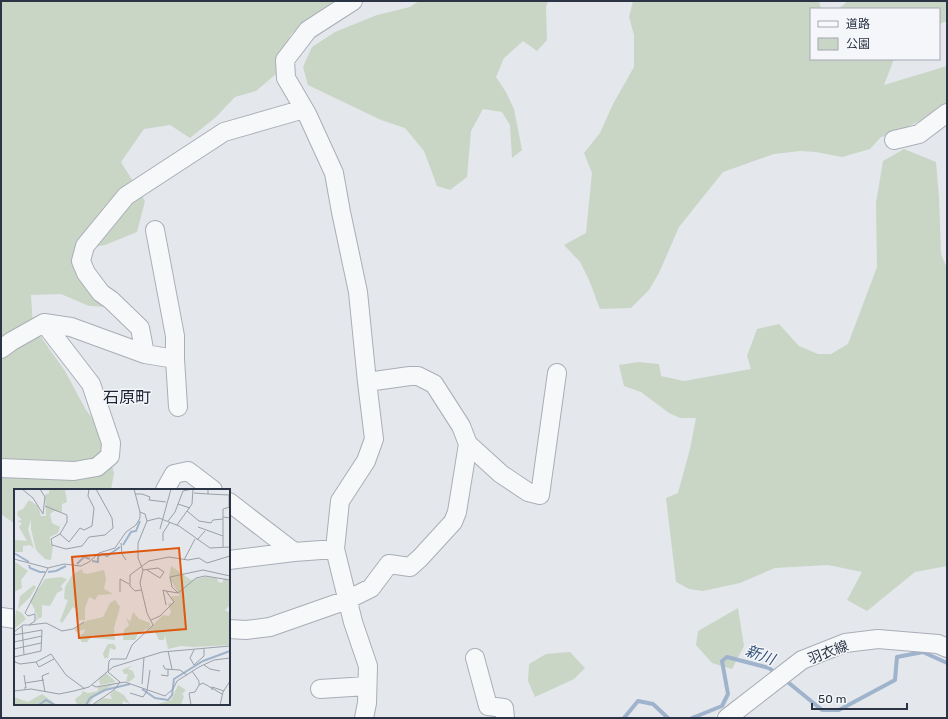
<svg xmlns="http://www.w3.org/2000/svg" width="948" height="719" viewBox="0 0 948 719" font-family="Rubik,'Noto Sans JP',sans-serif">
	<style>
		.green { fill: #c9d6c5 }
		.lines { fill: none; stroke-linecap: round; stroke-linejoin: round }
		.stream { stroke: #9fb4cc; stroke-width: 4 }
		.minor-casing { stroke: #a9aeb7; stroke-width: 20 }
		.minor { stroke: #f7f8fa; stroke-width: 18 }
		.labels { text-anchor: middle; stroke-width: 3; stroke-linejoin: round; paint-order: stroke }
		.street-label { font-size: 14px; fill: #2b3445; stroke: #f4f6f9 }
		.water-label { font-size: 15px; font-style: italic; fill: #34527a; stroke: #f4f6f9 }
		.quarter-label { font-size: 16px; fill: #1d2536; stroke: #f4f6f9 }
		.inset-river { fill: none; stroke: #9fb4cc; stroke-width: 2 }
		.inset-road { fill: none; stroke: #9a9fa9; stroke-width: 1 }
		.view { fill: #df570f; fill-opacity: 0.15; stroke: #df570f; stroke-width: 2 }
		.inset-edge { fill: none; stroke: #2b3445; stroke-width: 2 }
	</style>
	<rect width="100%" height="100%" fill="#e4e7ec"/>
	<path class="green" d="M 1,1 L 348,1 L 291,34 L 282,53 L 283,68 L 256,91 L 235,97 L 216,117 L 190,138 L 170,125 L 144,129 L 121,162 L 145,201 L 137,232 L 105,245 L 88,248 L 89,281 L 108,307 L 89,306 L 61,294 L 31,295 L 33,326 L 65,371 L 86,410 L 102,431 L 114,473 L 111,490 L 15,490 L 15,524 L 1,514 Z
		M 419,1 L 548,1 L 546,7 L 547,40 L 537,51 L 523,41 L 504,58 L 496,77 L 506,92 L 514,109 L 522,150 L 512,158 L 510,125 L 502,112 L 483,109 L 471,131 L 467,177 L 450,190 L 437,186 L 424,151 L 405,128 L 381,120 L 308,85 L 303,67 L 312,47 L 335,32 L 377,15 L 410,7 Z
		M 633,1 L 819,1 L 821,9 L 811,9 L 811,59 L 894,59 L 884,85 L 947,66 L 947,105 L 928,117 L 890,135 L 881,137 L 870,149 L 842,157 L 816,152 L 800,151 L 774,154 L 723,172 L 679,227 L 659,273 L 649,290 L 631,308 L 600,309 L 589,280 L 580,262 L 564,245 L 586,233 L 592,173 L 584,153 L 600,133 L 613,104 L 634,67 L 634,35 L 629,17 Z
		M 848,1 L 947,1 L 947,21 L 939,24 L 939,9 L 838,9 Z
		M 904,149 L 936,162 L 939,197 L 941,254 L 947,268 L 947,566 L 915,572 L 867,611 L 847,600 L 862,572 L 828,565 L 775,568 L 740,583 L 703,591 L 689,589 L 676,582 L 666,498 L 678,493 L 690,449 L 696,418 L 680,418 L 669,413 L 641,392 L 624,386 L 619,365 L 638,362 L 659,364 L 661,376 L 684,381 L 751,369 L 747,356 L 757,329 L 779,324 L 799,346 L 818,354 L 831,354 L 848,344 L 877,267 L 876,203 L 883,161 Z
		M 738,608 L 744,646 L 732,669 L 712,663 L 696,645 L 698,631 Z
		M 570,652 L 585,668 L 574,679 L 535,697 L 528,681 L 529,664 L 546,654 Z"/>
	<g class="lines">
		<path class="stream" d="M 784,679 L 822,710 L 839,710 L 895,680 L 897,657 L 923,652 L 947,663
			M 624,718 L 638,701 L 653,704 L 668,718
			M 692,718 L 722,706 L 728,694 L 722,661 L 727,657 L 769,668 L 777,674"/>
		<g class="minor-casing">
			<path id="minor" d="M 353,1 L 308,30 L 285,60 L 286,78 L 307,114 L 334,173 L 341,212 L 358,292 L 367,382 L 374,439 L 366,461 L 340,501 L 335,549 L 353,622 L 368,666 L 367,703 L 364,718
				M 894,140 L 919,134 L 947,113
				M 1,349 L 12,341 L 44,323 L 71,327 L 145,354 L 140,328 L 111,300 L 101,293 L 86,273 L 81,261 L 85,246 L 126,196 L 224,132 L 304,109
				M 145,354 L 175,359 L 175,336 L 155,230
				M 175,359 L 178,407
				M 468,444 L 501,474 L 528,492 L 540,495 L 557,373
				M 1,468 L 74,471 L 97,467 L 110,456 L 111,443 L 91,384 L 44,323
				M 165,490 L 174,474 L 188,471 L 213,490
				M 229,502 L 294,552
				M 229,560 L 294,552 L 335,549
				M 1,617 L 15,619
				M 229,629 L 246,630 L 270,627 L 347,600 L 371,588 L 389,564 L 410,567 L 420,558 L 453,522 L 457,512 L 468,444 L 461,426 L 434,384 L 418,376 L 410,376 L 367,382
				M 475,658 L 488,706 L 504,708 L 505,718
				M 320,689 L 367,686
				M 727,718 L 802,660 L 845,643 L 878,639 L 938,644 L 947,648"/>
		</g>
		<use href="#minor" class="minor"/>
	</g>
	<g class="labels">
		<g class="street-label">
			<text transform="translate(828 652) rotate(-20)" y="5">羽衣線</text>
		</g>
		<g class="water-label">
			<text transform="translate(760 655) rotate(20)" y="5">新川</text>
		</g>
		<g class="quarter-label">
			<text x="127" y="403">石原町</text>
		</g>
	</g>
	<g transform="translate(14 489)">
		<rect width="216" height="216" fill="#e4e7ec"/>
		<path d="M 35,0 L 51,0 L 53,13 L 48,15 L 48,23 L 40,22 L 36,25 L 38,34 L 46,38 L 44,44 L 36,48 L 36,54 L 39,57 L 37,71 L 31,70 L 22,61 L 17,40 L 17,31 L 14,40 L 20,60 L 16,56 L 9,57 L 9,63 L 0,63 L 0,51 L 13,52 L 5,38 L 8,34 L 3,32 L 8,31 L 3,26 L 4,22 L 9,20 L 15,11 L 24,17 L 27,27 L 32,27 L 31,6 L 35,4 ZM 0,72 L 14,82 L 7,91 L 8,99 L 0,103 ZM 157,77 L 177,91 L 191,88 L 203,89 L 204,93 L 208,94 L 210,90 L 216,92 L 216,116 L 211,121 L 216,124 L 216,156 L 179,158 L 167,157 L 154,160 L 151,146 L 150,151 L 145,151 L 141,143 L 131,144 L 149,126 L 155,127 L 157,123 L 154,115 L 160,113 L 157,107 L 166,107 L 155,88 ZM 68,80 L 69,84 L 73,85 L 90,81 L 92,90 L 90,100 L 99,105 L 84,106 L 81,111 L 75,108 L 71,119 L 71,131 L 65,131 L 63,121 L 59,118 L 48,134 L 46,132 L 54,111 L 50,110 L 51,98 L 58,86 ZM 47,88 L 53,90 L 47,97 L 49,101 L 43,104 L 36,117 L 28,116 L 28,128 L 22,131 L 23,125 L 20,123 L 21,121 L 16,112 L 31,90 ZM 20,96 L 22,98 L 16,108 L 4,120 L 6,107 ZM 101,111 L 106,118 L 100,139 L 101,151 L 80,149 L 79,146 L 73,153 L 68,153 L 64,147 L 70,144 L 71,140 L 62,143 L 60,140 L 72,132 L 89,128 L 96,114 ZM 2,121 L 8,124 L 12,130 L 0,140 ZM 119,123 L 125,130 L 136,134 L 136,138 L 124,145 L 121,151 L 109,151 L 110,141 L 115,136 L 112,128 L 116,133 ZM 94,155 L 100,155 L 102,158 L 101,161 L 96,159 L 94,169 L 90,169 L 89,164 ZM 119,176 L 114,180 L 119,182 L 121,188 L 115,193 L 112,192 L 114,185 L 110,185 L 108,181 ZM 92,184 L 102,193 L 86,196 L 85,190 ZM 101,195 L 81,206 L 75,216 L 63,216 L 61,210 L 68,205 L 68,202 L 74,204 L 84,202 L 84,198 ZM 164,196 L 172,201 L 168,205 L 170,207 L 167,216 L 141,216 L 157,211 ZM 101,201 L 110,206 L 116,215 L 109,212 L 108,216 L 79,216 L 89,209 L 98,210 L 96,206 ZM 28,205 L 43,216 L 0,216 L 0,208 L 14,213 Z" fill="#c9d6c5"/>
		<path class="inset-river" d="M 109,56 L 117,43 L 122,42 L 126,32M 0,64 L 15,73M 78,72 L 84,73 L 84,67 L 89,65 L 93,67 L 106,58M 63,75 L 70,68 L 76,70M 15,76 L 16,79 L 26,83 L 31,83M 34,83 L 42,82 L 52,77M 128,200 L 141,209 L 154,211 L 158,206 L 160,190 L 189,172 L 216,162M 25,216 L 32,211 L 41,216M 72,216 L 76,209 L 91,201 L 116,195"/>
		<path class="inset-road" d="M 8,0 L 19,9 L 29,25 L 31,8 L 26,0M 194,0 L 194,5 L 215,6 L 215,18M 180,4 L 194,5M 121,5 L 128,5 L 136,8 L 135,11 L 152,13M 164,15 L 176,19M 31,17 L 53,26 L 53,33 L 46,45 L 37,50 L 38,56 L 52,60 L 68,57 L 75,48 L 91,46 L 99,39 L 98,29 L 82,0M 173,22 L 185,32 L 197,34 L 199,31 L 209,30M 209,28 L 209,20 L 216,18M 133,32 L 145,29 L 165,37 L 196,59 L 216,58M 154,32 L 161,23 L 169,2 L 178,0M 163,36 L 178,15 L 179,0M 184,38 L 209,47M 146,40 L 157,0M 46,45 L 55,53 L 66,39 L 70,41 L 78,37 L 80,19 L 74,7 L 75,0M 183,51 L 191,42M 149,52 L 149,44 L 156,33M 107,54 L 108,65 L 112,71M 209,58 L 209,28 L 216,29M 0,70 L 34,79 L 50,75 L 67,77 L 75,73 L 85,64 L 101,59 L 112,43 L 122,36 L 126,29 L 126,23 L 120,0M 170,71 L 181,50M 129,81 L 144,79 L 150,83 L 146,89 L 133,81M 127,101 L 121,102 L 116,97 L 116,86 L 135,72 L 155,68 L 174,71 L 185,69 L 193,74 L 216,67M 152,102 L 149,101 L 152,116M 106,103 L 106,90 L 115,95M 164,104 L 158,98 L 156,88 L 189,81 L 216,87M 137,131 L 146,127 L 160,113 L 152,102 L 164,104 L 182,89 L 191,87 L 216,91M 15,136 L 32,134 L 48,142 L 59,140 L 70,133M 8,137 L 10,166M 0,143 L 9,136 L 15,136 L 21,132 L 21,125 L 14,127 L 11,124 L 34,79M 0,146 L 28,141 L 27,162 L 0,168M 0,153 L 28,147M 0,160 L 27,154M 180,161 L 176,169 L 180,176 L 190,167 L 190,160M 154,162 L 158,180M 0,169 L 1,173 L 6,175 L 22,173 L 37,165 L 52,186 L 71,200M 22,173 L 25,178 L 40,170M 149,176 L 151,180 L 166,181 L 173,186M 190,176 L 196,180 L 206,182M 178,182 L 185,192 L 185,196M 147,186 L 154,187 L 154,180M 11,194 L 30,191M 128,195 L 130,168M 78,196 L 82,198 L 111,193 L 151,207 L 159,200 L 163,192 L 185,178 L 200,171 L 216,169M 10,199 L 12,199 L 10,186M 198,201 L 198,198 L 210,202M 0,202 L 17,200 L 45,205 L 60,202 L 75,198 L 99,178 L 148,163 L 216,157M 31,203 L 28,187 L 35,184M 116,204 L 129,208 L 133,202 L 136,181M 78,216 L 100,201 L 106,193 L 94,183 L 95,172 L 97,170 L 112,170 L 118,156 L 139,136 L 133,124 L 126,94 L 129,81 L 124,69 L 124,54 L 133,32 L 131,25 L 126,23M 177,216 L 175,204 L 181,203 L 185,196 L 189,194 L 208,205M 206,216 L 209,203 L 216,192"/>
		<path class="view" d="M 165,59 L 172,140 L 65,149 L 58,68 Z"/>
		<rect width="216" height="216" class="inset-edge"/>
	</g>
	<rect width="948" height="719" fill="none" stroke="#2b3445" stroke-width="4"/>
	<rect x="810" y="8" width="130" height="52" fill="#f4f6f9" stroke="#a4a8b1"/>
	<rect x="818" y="21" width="20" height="6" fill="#f7f8fa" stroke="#a4a8b1"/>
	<text x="846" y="28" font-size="12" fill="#2b3445">道路</text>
	<rect x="818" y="38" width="20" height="12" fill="#c9d6c5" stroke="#a4a8b1"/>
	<text x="846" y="48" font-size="12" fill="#2b3445">公園</text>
	<path d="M812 703v6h95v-6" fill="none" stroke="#2b3445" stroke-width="2"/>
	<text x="818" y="703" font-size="12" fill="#2b3445" stroke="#f4f6f9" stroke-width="3" paint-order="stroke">50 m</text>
</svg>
